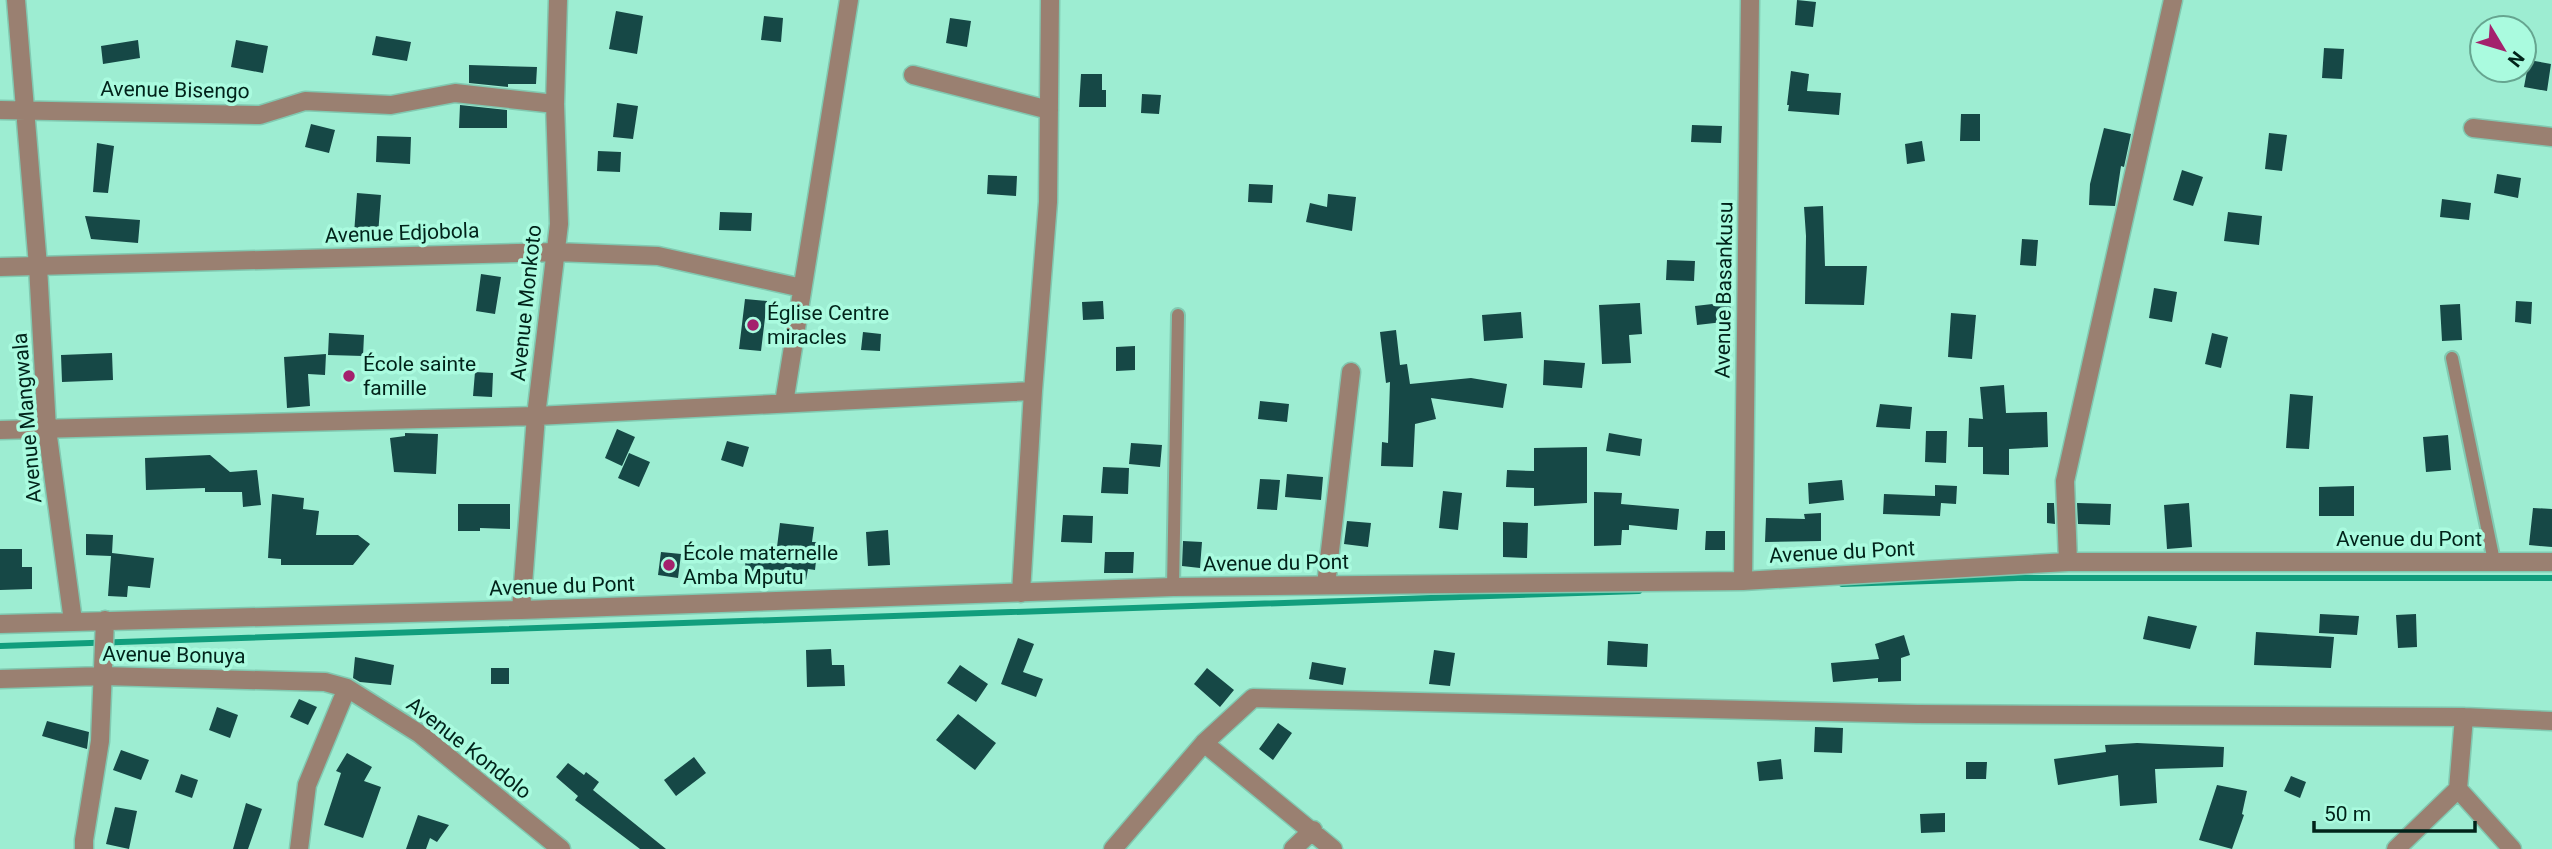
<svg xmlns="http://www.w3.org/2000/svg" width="2552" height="849" viewBox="0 0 2552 849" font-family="Roboto,sans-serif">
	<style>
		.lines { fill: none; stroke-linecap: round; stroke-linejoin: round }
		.stream { stroke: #119e7d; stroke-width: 6 }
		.building { fill: #164846 }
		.lane-casing { stroke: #81c9b1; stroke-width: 16 }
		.street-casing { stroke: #81c9b1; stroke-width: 21 }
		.lane { stroke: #9a8071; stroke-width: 12 }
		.street { stroke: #9a8071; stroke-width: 18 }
		.poi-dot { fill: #a4216d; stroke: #aafbdf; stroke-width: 2.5 }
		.labels { text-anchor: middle; stroke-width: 7; stroke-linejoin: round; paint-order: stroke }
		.street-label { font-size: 21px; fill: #01231a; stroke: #aafbdf }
		.poi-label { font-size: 21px; fill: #01231a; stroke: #aafbdf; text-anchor: start }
	</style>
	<rect width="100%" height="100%" fill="#9dedd2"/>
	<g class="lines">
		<path class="stream" d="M 1842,584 L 2018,578 L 2552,578
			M 0,646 L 1639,591"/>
	</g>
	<path class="building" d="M 1797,0 L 1816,2 L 1813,27 L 1795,25 Z
		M 616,11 L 643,16 L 637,54 L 609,49 Z
		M 764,16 L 783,18 L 781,42 L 761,40 Z
		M 950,18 L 971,21 L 967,47 L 946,43 Z
		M 376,36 L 411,42 L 407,61 L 372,55 Z
		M 138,40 L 140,58 L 103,64 L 101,46 Z
		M 236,40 L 268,46 L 263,73 L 231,67 Z
		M 2324,48 L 2344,49 L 2342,79 L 2322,78 Z
		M 2529,60 L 2551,64 L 2547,91 L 2524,87 Z
		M 469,65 L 537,67 L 536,84 L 508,84 L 508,87 L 469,83 Z
		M 1791,71 L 1809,74 L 1807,91 L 1841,93 L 1839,115 L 1788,111 L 1789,105 L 1787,105 Z
		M 1081,74 L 1102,74 L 1102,90 L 1106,90 L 1106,107 L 1079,107 Z
		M 1142,94 L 1161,95 L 1159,114 L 1141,113 Z
		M 617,103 L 638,106 L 633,139 L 613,137 Z
		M 460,105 L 507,110 L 507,128 L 459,128 Z
		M 1961,114 L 1980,114 L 1980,141 L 1960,141 Z
		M 311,124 L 335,130 L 329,153 L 305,147 Z
		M 1692,125 L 1722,126 L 1721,143 L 1691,142 Z
		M 2104,128 L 2131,134 L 2124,167 L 2121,166 L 2115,206 L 2089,205 L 2090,184 Z
		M 2269,133 L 2287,135 L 2282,171 L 2265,169 Z
		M 377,136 L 411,137 L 410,164 L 376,162 Z
		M 1922,141 L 1925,161 L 1907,164 L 1905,144 Z
		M 97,143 L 114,146 L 108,193 L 93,192 Z
		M 598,151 L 621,152 L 620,172 L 597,171 Z
		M 2182,170 L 2203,177 L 2193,206 L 2173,200 Z
		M 2497,174 L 2521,178 L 2518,198 L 2494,193 Z
		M 988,175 L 1017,176 L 1016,196 L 987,194 Z
		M 1249,184 L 1273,185 L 1272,203 L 1248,202 Z
		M 357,193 L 381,195 L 378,235 L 354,234 Z
		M 1328,194 L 1356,197 L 1352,231 L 1306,222 L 1310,203 L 1327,207 Z
		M 2442,199 L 2471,203 L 2469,220 L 2440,217 Z
		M 1823,206 L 1825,266 L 1867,266 L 1864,305 L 1805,304 L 1806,236 L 1804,207 Z
		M 720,212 L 752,213 L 751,231 L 719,230 Z
		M 2228,212 L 2262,216 L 2259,245 L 2224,241 Z
		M 85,216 L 140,220 L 138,243 L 91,239 Z
		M 2022,239 L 2038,240 L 2036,266 L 2020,265 Z
		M 1667,260 L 1695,261 L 1694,281 L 1666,280 Z
		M 481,274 L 501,277 L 495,314 L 476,311 Z
		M 2154,288 L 2177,292 L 2172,322 L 2149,318 Z
		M 745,299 L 767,301 L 761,351 L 739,349 Z
		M 1103,301 L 1104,319 L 1083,320 L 1082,302 Z
		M 2516,301 L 2532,302 L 2531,324 L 2515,322 Z
		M 1730,302 L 1732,321 L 1697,325 L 1695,306 Z
		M 1640,303 L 1642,334 L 1629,335 L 1631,363 L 1602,364 L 1599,305 Z
		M 2460,304 L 2462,340 L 2442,341 L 2440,305 Z
		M 1521,312 L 1523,338 L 1484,341 L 1482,315 Z
		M 1951,313 L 1976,315 L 1972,359 L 1948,357 Z
		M 1396,330 L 1400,365 L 1407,364 L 1410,384 L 1471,378 L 1507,384 L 1503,408 L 1431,398 L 1436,419 L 1415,424 L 1413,467 L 1381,466 L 1382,442 L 1388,443 L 1390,382 L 1386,383 L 1380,332 Z
		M 863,332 L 881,334 L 880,351 L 861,350 Z
		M 329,333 L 364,335 L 363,356 L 328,355 Z
		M 2212,333 L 2228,337 L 2221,368 L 2205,364 Z
		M 1135,346 L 1135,370 L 1116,371 L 1116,347 Z
		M 112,353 L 113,380 L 62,382 L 61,355 Z
		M 326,354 L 325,375 L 308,374 L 310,406 L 287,408 L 284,357 Z
		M 1544,360 L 1585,363 L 1582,388 L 1543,385 Z
		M 475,372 L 493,373 L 492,397 L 473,396 Z
		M 2004,385 L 2006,413 L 2047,412 L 2048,447 L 2009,449 L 2009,475 L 1983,474 L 1983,447 L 1968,447 L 1969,418 L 1983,419 L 1980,387 Z
		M 2290,394 L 2313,396 L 2309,449 L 2286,448 Z
		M 1260,401 L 1289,404 L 1287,422 L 1258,419 Z
		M 1880,404 L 1912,407 L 1910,429 L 1876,427 Z
		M 617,429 L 635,437 L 622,466 L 605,458 Z
		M 1926,431 L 1947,431 L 1946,463 L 1925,462 Z
		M 405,433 L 438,434 L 436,474 L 394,472 L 390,438 L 405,436 Z
		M 1609,433 L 1642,439 L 1640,456 L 1606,451 Z
		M 2448,435 L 2451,470 L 2426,472 L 2423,437 Z
		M 727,441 L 749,447 L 743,467 L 721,460 Z
		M 1131,443 L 1162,445 L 1160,467 L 1129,464 Z
		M 1587,447 L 1587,503 L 1534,506 L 1534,488 L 1506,487 L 1507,470 L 1534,471 L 1534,448 Z
		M 629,453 L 650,462 L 639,487 L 618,478 Z
		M 210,455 L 230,472 L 257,470 L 261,505 L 243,507 L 242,492 L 205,492 L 205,488 L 146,490 L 145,458 Z
		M 1103,467 L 1129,468 L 1128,494 L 1101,493 Z
		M 1287,474 L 1323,477 L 1321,500 L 1285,497 Z
		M 1260,479 L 1280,480 L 1277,510 L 1257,509 Z
		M 1842,480 L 1844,500 L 1809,504 L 1808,483 Z
		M 1935,485 L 1957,486 L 1956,504 L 1941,503 L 1940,516 L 1883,514 L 1884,494 L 1935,496 Z
		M 2354,486 L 2354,516 L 2319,516 L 2319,487 Z
		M 1443,491 L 1462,493 L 1458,530 L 1439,528 Z
		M 1594,492 L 1622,493 L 1621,504 L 1679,509 L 1677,530 L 1629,525 L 1629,530 L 1622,530 L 1621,545 L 1594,546 Z
		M 272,494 L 304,498 L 303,509 L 319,511 L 316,535 L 358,535 L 370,544 L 353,565 L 281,565 L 281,559 L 268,558 Z
		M 2047,503 L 2054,503 L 2055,524 L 2047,523 Z
		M 2077,503 L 2111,504 L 2110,525 L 2078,524 Z
		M 2189,503 L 2192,547 L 2167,549 L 2164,505 Z
		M 458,504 L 510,504 L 510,529 L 480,528 L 480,531 L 458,531 Z
		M 2533,508 L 2552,509 L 2552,547 L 2529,545 Z
		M 1821,513 L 1821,541 L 1765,542 L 1766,518 L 1805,519 L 1804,514 Z
		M 1063,515 L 1093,516 L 1092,543 L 1061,542 Z
		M 1347,521 L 1371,523 L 1368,547 L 1344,544 Z
		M 1503,522 L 1528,523 L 1527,558 L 1503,557 Z
		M 780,523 L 814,527 L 812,542 L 818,542 L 815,570 L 808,569 L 806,580 L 744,574 L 747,551 L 776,555 Z
		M 888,530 L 890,565 L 868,566 L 866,532 Z
		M 1706,531 L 1725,531 L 1725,550 L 1705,550 Z
		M 86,534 L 113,535 L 112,553 L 154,558 L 150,588 L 128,586 L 127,597 L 108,596 L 111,556 L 86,555 Z
		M 1183,541 L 1202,542 L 1200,568 L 1182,566 Z
		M 0,549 L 22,549 L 22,567 L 32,567 L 32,589 L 0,590 Z
		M 661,552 L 681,554 L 678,578 L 658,575 Z
		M 1105,552 L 1134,552 L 1133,573 L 1104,573 Z
		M 2320,614 L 2359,616 L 2357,635 L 2319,633 Z
		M 2416,614 L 2417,647 L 2398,648 L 2396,615 Z
		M 2148,616 L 2197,626 L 2190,649 L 2143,639 Z
		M 2256,632 L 2334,637 L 2331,668 L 2254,665 Z
		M 1904,635 L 1910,655 L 1901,658 L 1901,681 L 1878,682 L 1878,678 L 1833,682 L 1831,663 L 1879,659 L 1875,644 Z
		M 1018,638 L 1034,644 L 1023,672 L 1043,679 L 1036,697 L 1001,684 Z
		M 1608,641 L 1648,644 L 1647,667 L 1607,665 Z
		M 831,649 L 832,665 L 844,665 L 845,686 L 807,687 L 806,650 Z
		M 1434,650 L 1455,653 L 1450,686 L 1429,684 Z
		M 355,657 L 394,665 L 391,685 L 360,682 L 353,678 Z
		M 1312,662 L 1346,668 L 1343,685 L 1309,679 Z
		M 960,665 L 988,684 L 976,702 L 947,683 Z
		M 491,668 L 509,668 L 509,684 L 491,684 Z
		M 1207,668 L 1234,690 L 1220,707 L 1194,684 Z
		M 299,699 L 317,707 L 308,725 L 290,717 Z
		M 217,707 L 238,715 L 230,738 L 209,730 Z
		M 958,714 L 996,743 L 975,770 L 936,740 Z
		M 47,721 L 89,732 L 87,749 L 42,736 Z
		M 1278,723 L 1292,733 L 1273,760 L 1259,749 Z
		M 1815,727 L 1843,728 L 1842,753 L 1814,752 Z
		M 2137,743 L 2224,747 L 2223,767 L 2155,769 L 2157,803 L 2120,806 L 2118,775 L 2058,785 L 2054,759 L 2106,752 L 2105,745 Z
		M 121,750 L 149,760 L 141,780 L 113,770 Z
		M 347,753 L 372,767 L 364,781 L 381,787 L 363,838 L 324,825 L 341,773 L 336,771 Z
		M 694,757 L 706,773 L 676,796 L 664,780 Z
		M 1781,759 L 1783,779 L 1759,781 L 1757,762 Z
		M 1966,762 L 1987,762 L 1986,779 L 1966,779 Z
		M 568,763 L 584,775 L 586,772 L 599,782 L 593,790 L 666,849 L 640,849 L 575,800 L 578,796 L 556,777 Z
		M 181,774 L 198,780 L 192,798 L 175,792 Z
		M 2291,776 L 2306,782 L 2300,798 L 2284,791 Z
		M 2217,785 L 2247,791 L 2242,814 L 2244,815 L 2232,849 L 2199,840 Z
		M 246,803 L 262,809 L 248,849 L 233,849 Z
		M 115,807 L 137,811 L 129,849 L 106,844 Z
		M 1945,813 L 1945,832 L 1921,833 L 1920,814 Z
		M 418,815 L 449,825 L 437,842 L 430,838 L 426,849 L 406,849 Z"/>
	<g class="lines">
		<g class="lane-casing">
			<path id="lane" d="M 2452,358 L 2494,561
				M 1173,587 L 1178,315"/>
		</g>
		<g class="street-casing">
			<path id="street" d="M 16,0 L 38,266 L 47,429 L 73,621
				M 913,75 L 1049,110
				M 0,110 L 260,115 L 305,101 L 391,105 L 455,93 L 555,104
				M 2473,128 L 2552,137
				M 0,267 L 556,252 L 658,256 L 802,288
				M 784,403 L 849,0
				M 0,430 L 536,416 L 1033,391
				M 2068,562 L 2065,481 L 2173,0
				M 1743,581 L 1750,0
				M 1326,585 L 1351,372
				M 1021,593 L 1033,391 L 1048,202 L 1050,0
				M 521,610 L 536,416 L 559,224 L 555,104 L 558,0
				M 0,624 L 521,610 L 1173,587 L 1743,581 L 2068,562 L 2552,562
				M 0,679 L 103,676 L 325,682 L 347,688 L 420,734 L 561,849
				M 1204,743 L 1333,849
				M 2458,789 L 2512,849
				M 84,849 L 84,840 L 100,741 L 105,620
				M 299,849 L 307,785 L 347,688
				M 1113,849 L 1204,743 L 1253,698 L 1917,714 L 2464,717 L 2552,721
				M 1293,849 L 1313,830
				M 2396,849 L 2458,789 L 2464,717"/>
		</g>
		<use href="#lane" class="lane"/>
		<use href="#street" class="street"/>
	</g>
	<g class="poi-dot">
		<circle cx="753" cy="325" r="7"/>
		<circle cx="349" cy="376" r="7"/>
		<circle cx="669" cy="565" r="7"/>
	</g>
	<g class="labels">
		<g class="street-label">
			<text transform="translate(175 90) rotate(1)" y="7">Avenue Bisengo</text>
			<text transform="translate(402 233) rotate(-2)" y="7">Avenue Edjobola</text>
			<text transform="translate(1724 290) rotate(-89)" y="7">Avenue Basankusu</text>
			<text transform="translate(526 303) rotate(-84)" y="7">Avenue Monkoto</text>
			<text transform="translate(27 418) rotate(-95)" y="7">Avenue Mangwala</text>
			<text x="2409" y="546">Avenue du Pont</text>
			<text transform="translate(1842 552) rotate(-3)" y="7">Avenue du Pont</text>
			<text transform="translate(1276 563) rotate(-1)" y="7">Avenue du Pont</text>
			<text transform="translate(562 586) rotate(-2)" y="7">Avenue du Pont</text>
			<text transform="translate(174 655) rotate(1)" y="7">Avenue Bonuya</text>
			<text transform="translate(469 748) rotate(38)" y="7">Avenue Kondolo</text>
		</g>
		<g class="poi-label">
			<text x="767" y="320">Église Centre<tspan x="767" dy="24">miracles</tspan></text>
			<text x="363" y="371">École sainte<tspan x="363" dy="24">famille</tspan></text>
			<text x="683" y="560">École maternelle<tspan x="683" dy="24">Amba Mputu</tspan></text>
		</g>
	</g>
	<g transform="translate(2503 49) rotate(128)"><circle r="33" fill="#aafbdf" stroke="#66a590" stroke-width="2"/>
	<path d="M0-5L12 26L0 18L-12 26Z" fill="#a4216d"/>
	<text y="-10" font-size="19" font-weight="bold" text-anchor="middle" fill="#01231a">N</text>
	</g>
	<path d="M2314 821v10h161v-10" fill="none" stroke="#01231a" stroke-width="3.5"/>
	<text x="2324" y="821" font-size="21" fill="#01231a" stroke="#aafbdf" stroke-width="5" paint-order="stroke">50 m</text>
</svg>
